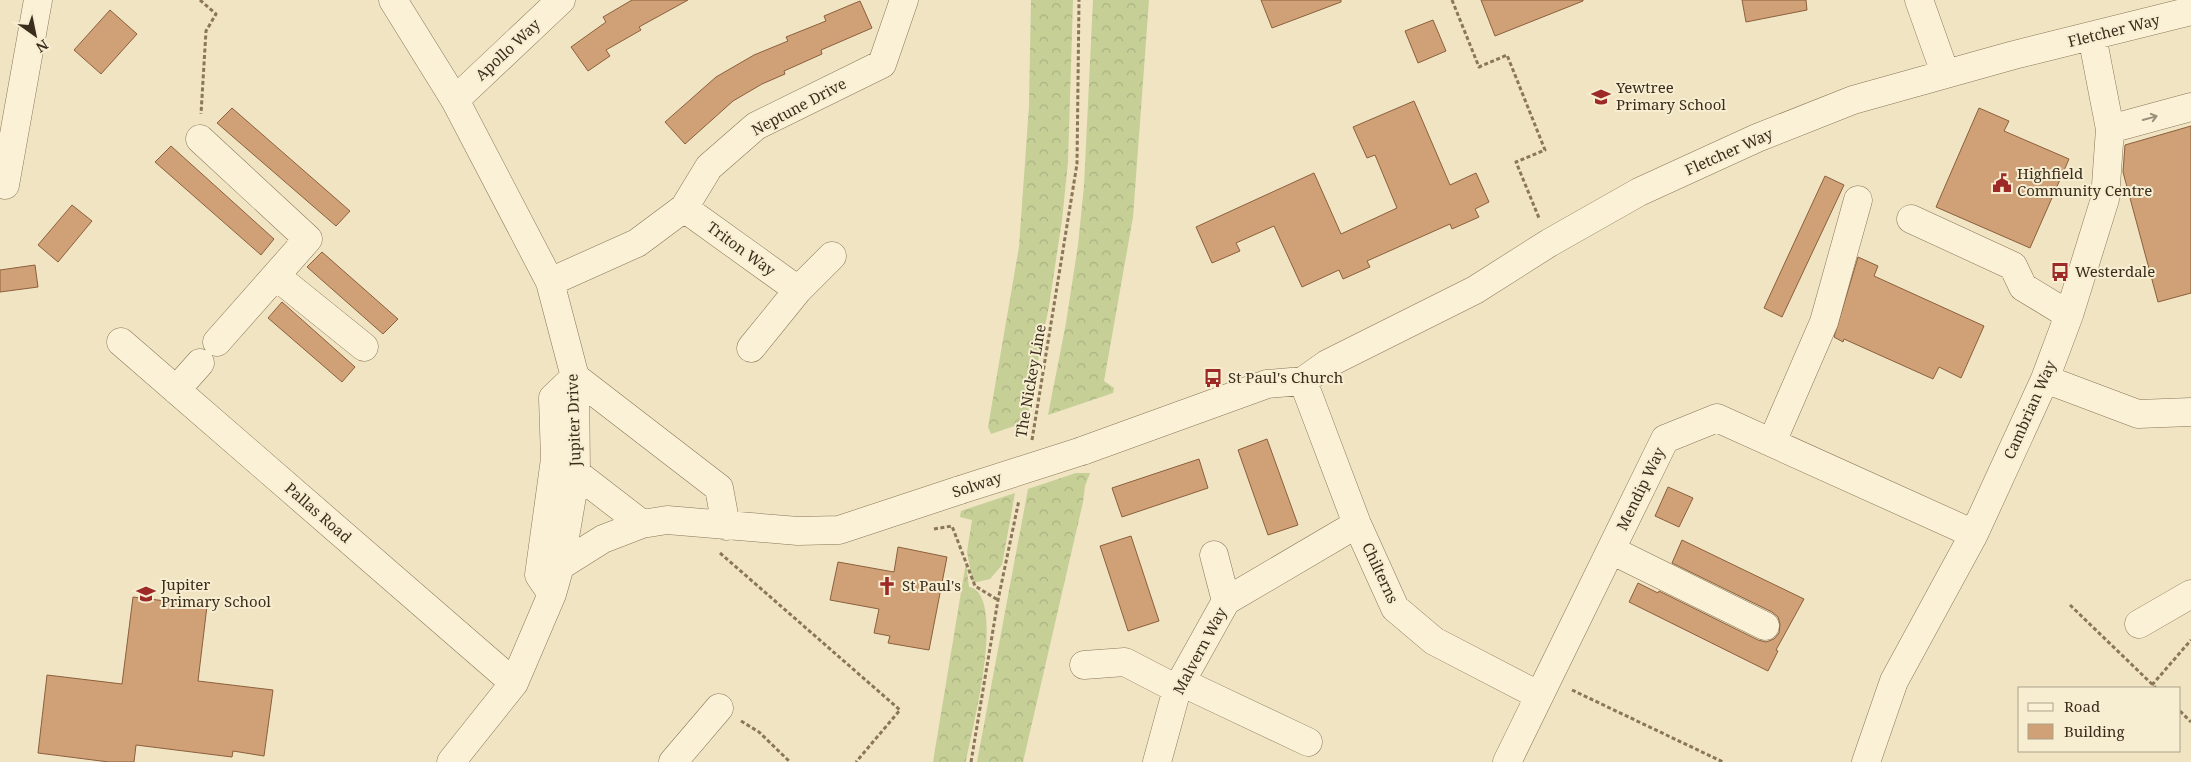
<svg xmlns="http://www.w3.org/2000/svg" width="2191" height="762" viewBox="0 0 2191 762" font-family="'Noto Serif',serif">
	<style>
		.forest { fill: url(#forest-crowns) }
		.building { fill: #d0a077; stroke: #8b603d }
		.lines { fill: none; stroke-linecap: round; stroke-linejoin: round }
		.minor-casing { stroke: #8b7659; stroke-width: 29 }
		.path { stroke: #8b7659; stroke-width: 3; stroke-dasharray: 4 2.5; stroke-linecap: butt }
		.minor { stroke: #faf1d6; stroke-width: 28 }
		.minor-bridge-casing { stroke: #8b7659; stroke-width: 29; stroke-linecap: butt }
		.minor-bridge { stroke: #faf1d6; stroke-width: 28 }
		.oneway { stroke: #9a8f7a }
		.labels { text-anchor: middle; stroke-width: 4; stroke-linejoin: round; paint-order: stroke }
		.street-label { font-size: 15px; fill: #3a2d1d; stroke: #f7eed2 }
		.poi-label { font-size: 15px; fill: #3a2d1d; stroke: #f7eed2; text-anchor: start }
	</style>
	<defs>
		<pattern id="forest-crowns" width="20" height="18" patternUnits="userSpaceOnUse" patternTransform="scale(1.25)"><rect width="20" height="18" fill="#c5cf96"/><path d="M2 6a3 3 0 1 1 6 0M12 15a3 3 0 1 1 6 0" fill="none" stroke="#aab281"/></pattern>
	</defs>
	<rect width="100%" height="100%" fill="#f0e4c2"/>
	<path class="forest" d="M 1031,0 L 1073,0 L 1068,162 L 1062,220 L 1049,306 L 1026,422 L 991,434 L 988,427 L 1019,247 L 1029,106 Z
		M 1093,0 L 1149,0 L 1133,217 L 1104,381 L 1114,388 L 1113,393 L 1048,415 L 1066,323 L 1078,245 L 1084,186 Z
		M 1076,473 L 1090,473 L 1085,486 L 1083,502 L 1023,762 L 977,762 L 1028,489 Z
		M 1015,493 L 1002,565 L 990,579 L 973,583 L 967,552 L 972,520 L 960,517 L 961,511 Z
		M 966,562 L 969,587 C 1008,594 971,734 966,762 L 933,762 Z"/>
	<path class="building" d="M 632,0 L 688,0 L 639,27 L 641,30 L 606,50 L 610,56 L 588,71 L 571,47 L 606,22 L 603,17 Z
		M 1261,0 L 1341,0 L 1341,2 L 1272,28 Z
		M 1481,0 L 1583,0 L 1583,1 L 1495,36 Z
		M 1742,0 L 1806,0 L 1807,10 L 1746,22 Z
		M 860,1 L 872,28 L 821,50 L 822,54 L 784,71 L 785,74 L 762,84 L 733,101 L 685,144 L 665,122 L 716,77 L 754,55 L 788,41 L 786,37 L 826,21 L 824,16 Z
		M 110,10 L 137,34 L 101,74 L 74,50 Z
		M 1433,20 L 1446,51 L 1418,63 L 1405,31 Z
		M 1414,101 L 1450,185 L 1476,173 L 1489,202 L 1475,209 L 1479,217 L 1452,229 L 1450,224 L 1367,261 L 1370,267 L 1343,279 L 1339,270 L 1302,287 L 1274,226 L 1236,243 L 1240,251 L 1212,263 L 1196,227 L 1314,173 L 1341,234 L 1397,208 L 1375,155 L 1367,158 L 1353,127 Z
		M 232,108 L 350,211 L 336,226 L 217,123 Z
		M 1979,108 L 2009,121 L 2004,131 L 2069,159 L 2030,248 L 1936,207 Z
		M 2191,126 L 2191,293 L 2158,302 L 2123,172 L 2125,145 Z
		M 171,146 L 274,239 L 261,255 L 155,162 Z
		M 1825,176 L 1844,185 L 1782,317 L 1764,308 Z
		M 72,205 L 92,221 L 58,262 L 38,245 Z
		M 322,252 L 398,319 L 383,334 L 307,267 Z
		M 1858,257 L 1878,266 L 1874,276 L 1984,326 L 1961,378 L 1939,367 L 1933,379 L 1844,339 L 1843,342 L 1834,337 Z
		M 35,265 L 38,287 L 0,292 L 0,270 Z
		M 282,302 L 355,367 L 342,382 L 268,318 Z
		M 1267,439 L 1298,525 L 1268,535 L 1238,450 Z
		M 1199,459 L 1208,488 L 1122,517 L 1112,488 Z
		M 1668,487 L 1693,498 L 1679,527 L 1655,516 Z
		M 1131,536 L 1159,621 L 1128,631 L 1100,546 Z
		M 1682,540 L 1804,599 L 1776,650 L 1778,651 L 1768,671 L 1629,602 L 1638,583 L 1658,593 L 1659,591 L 1758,640 L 1766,642 L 1774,639 L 1779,633 L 1780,624 L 1778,617 L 1772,612 L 1672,563 Z
		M 898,547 L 947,557 L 929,650 L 888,643 L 890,636 L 874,633 L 879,609 L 830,600 L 838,562 L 894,572 Z
		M 133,597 L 207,606 L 198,681 L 273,690 L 264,756 L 233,751 L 232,757 L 136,745 L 134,762 L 109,762 L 38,753 L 47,675 L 122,684 Z"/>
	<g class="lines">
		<g class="minor-casing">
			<path id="minor" d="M 393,0 L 455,100 L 550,282 L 575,377 L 576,473 L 560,566 L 552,594 L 514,683 L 451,762
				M 1919,0 L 1945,73
				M 455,100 L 561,0
				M 2110,129 L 2191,107
				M 200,139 L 308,239 L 217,342
				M 5,185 L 38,0
				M 684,208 L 798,290
				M 1911,219 L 2013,266 L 2023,287 L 2069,315
				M 276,276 L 364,347
				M 550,282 L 637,243 L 684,208 L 709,167 L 756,126 L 882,64 L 904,0
				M 121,342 L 514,683
				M 751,348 L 798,290 L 832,256
				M 2045,379 L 2138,414 L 2191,412
				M 1303,381 L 1327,364 L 1475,290 L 1549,243 L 1639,192 L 1757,138 L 1853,100 L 2014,55 L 2191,11
				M 1303,381 L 1357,524 L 1395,608 L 1434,641 L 1538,695
				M 176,390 L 200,363
				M 1772,442 L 1824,322 L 1858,200
				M 1082,451 L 1267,384 L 1303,381
				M 576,473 L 642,524
				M 1611,550 L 1765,626
				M 1214,555 L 1226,601
				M 560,566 L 603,539 L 642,524 L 667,520 L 798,531 L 839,530 L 960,490
				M 552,594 L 539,575 L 555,459 L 553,398 L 575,377 L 719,488 L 726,526
				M 2139,624 L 2191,594
				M 1084,665 L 1125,662 L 1177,689
				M 1181,682 L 1308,742
				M 673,762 L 719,708
				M 1157,762 L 1177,689 L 1226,601 L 1357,524
				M 1507,762 L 1665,439 L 1717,418 L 1974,534
				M 1866,762 L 1894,681 L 1974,534 L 2045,379 L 2069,315 L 2105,199 L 2110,129 L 2092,36"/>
		</g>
		<path class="path" d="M 200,0 L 216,14 L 206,31 L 201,114
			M 1452,0 L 1479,67 L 1507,55 L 1545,150 L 1516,162 L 1539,218
			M 1032,440 L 1077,164 L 1079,0
			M 934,529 L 952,526 L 975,586 L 998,600
			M 720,553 L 900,710 L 856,762
			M 2070,605 L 2156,688
			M 2152,685 L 2191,640
			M 1572,690 L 1723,762
			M 2180,711 L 2191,722
			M 741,721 L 759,732 L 790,762
			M 971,762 L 998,600 L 1019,500"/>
		<use href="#minor" class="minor"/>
		<g class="minor-bridge-casing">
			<path id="minor-bridge" d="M 960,490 L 1082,451"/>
		</g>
		<use href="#minor-bridge" class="minor-bridge"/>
	</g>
	<defs><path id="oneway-shaft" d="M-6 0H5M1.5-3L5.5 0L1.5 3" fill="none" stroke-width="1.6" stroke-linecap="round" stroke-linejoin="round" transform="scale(1.25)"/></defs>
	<use class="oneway" href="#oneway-shaft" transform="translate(2150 118) rotate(-15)"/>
	<defs>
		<g id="school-bare" transform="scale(1.5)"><path d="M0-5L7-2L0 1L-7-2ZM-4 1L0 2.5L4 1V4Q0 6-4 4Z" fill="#9d2a26" stroke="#f7eed2" stroke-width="2.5" paint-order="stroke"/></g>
		<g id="civic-bare" transform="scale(1.5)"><path d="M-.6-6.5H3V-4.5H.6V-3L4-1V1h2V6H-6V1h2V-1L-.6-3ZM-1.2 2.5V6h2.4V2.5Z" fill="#9d2a26" stroke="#f7eed2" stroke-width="2.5" paint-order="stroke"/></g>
		<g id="bus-bare" transform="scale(1.5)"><path d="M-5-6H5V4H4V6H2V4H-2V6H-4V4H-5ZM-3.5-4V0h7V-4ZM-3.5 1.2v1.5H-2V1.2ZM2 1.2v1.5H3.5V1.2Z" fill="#9d2a26" stroke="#f7eed2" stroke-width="2.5" paint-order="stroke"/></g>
		<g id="church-bare" transform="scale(1.5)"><path d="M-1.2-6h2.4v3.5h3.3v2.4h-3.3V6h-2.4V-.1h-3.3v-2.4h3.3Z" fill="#9d2a26" stroke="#f7eed2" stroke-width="2.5" paint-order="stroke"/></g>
	</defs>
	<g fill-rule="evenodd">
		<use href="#school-bare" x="1601" y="97"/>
		<use href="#civic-bare" x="2002" y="183"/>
		<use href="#bus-bare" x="2060" y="272"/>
		<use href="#bus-bare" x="1213" y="378"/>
		<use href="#church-bare" x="887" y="586"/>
		<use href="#school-bare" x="146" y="594"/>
	</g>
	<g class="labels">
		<g class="street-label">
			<text transform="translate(2114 31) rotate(-14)" y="5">Fletcher Way</text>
			<text transform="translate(508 50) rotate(-43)" y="5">Apollo Way</text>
			<text transform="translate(799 107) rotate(-28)" y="5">Neptune Drive</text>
			<text transform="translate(1729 152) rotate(-24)" y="5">Fletcher Way</text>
			<text transform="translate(741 249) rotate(36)" y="5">Triton Way</text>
			<text transform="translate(1031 381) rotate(-80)" y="5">The Nickey Line</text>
			<text transform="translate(2030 410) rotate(-66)" y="5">Cambrian Way</text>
			<text transform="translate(574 420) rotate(-92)" y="5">Jupiter Drive</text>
			<text transform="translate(977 485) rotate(-18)" y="5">Solway</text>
			<text transform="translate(1641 489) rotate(-64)" y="5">Mendip Way</text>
			<text transform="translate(318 513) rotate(41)" y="5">Pallas Road</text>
			<text transform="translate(1380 573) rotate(65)" y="5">Chilterns</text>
			<text transform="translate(1200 651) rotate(-62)" y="5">Malvern Way</text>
		</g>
		<g class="poi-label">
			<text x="1616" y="93">Yewtree<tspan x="1616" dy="17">Primary School</tspan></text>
			<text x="2017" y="179">Highfield<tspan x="2017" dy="17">Community Centre</tspan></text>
			<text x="2075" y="277">Westerdale</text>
			<text x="1228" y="383">St Paul's Church</text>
			<text x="161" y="590">Jupiter<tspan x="161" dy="17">Primary School</tspan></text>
			<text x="902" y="591">St Paul's</text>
		</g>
	</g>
	<rect x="2018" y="687" width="162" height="65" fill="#f7eed2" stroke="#aba18a"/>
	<rect x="2028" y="703" width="25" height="8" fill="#faf1d6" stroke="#aba18a"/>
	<text x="2064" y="712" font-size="15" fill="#3a2d1d">Road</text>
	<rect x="2028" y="724" width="25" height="15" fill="#d0a077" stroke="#aba18a"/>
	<text x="2064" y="737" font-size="15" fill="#3a2d1d">Building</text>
	<g transform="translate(35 35) rotate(147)" stroke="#f7eed2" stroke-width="4" paint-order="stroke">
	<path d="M0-4L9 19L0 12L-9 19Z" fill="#3a2d1d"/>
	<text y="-8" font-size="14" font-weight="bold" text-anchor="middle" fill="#3a2d1d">N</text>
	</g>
</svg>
